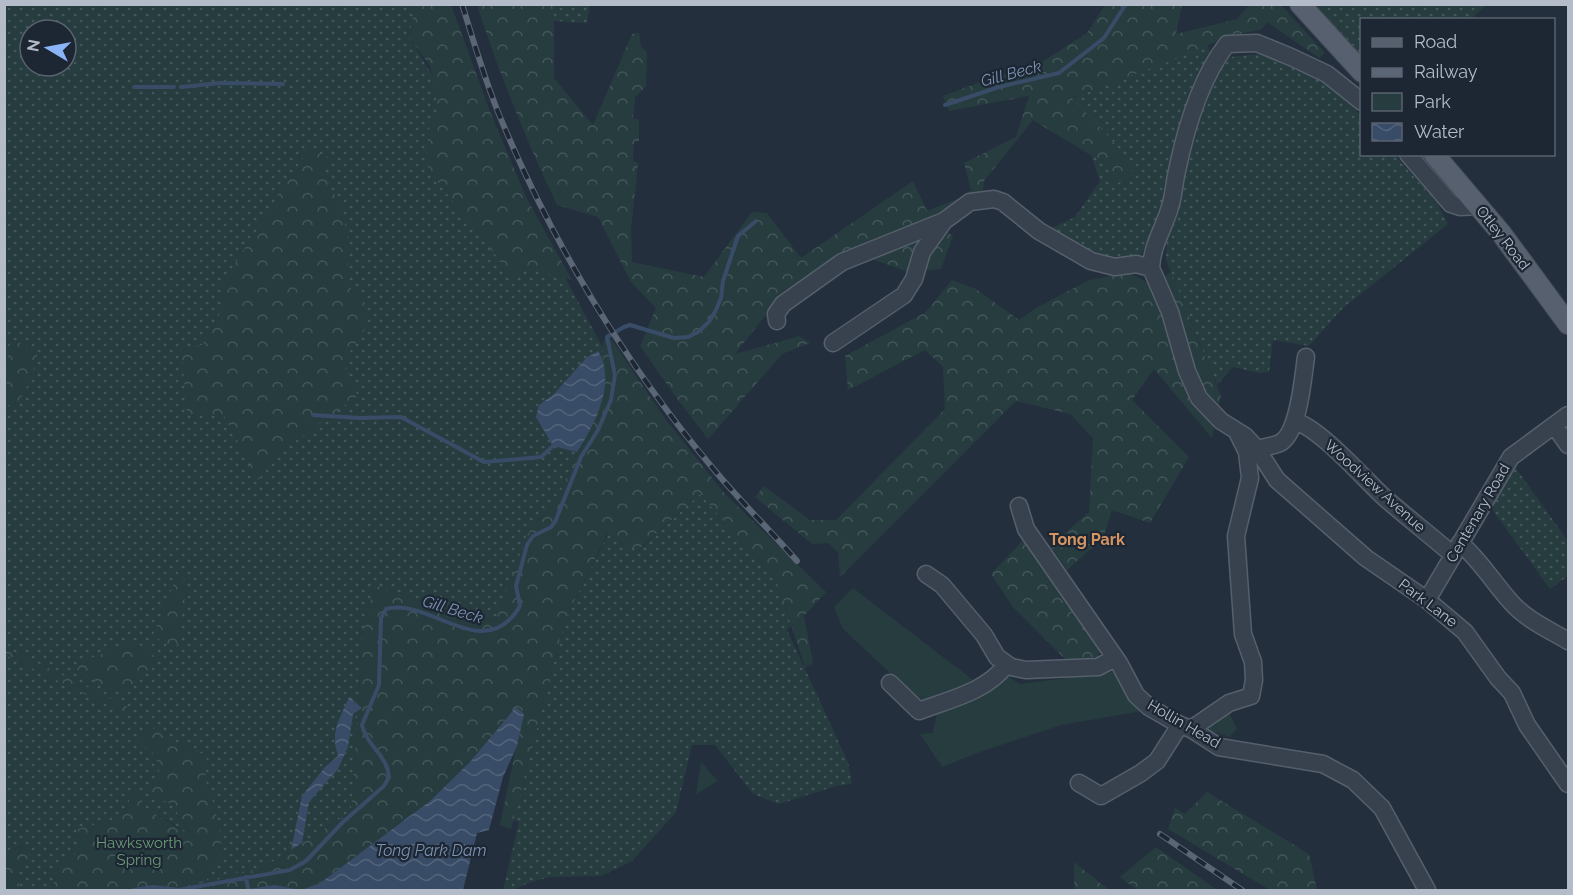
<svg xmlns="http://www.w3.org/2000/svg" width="1573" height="895" viewBox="0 0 1573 895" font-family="Raleway,sans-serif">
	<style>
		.grass { fill: url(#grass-dots); fill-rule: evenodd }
		.forest { fill: url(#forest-crowns) }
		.park { fill: #263c3f }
		.water { fill: url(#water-waves) }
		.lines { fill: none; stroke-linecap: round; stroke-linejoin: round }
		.stream { stroke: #394c67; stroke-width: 4 }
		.minor-casing { stroke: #565f6c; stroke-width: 19 }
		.major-casing { stroke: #414a57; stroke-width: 22 }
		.minor { stroke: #38414e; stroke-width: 16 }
		.major { stroke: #56606e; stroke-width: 20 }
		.rail-casing { stroke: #5a6575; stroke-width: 6 }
		.rail { stroke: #1d2633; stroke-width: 4; stroke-dasharray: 11; stroke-linecap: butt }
		.labels { text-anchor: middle; stroke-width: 4.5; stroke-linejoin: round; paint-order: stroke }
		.street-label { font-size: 15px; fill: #b4bcc9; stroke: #1d2633 }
		.park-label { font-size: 15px; fill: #6b9a76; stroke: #1d2633 }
		.water-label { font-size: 16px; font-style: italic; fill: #7c92b1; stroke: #1d2633 }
		.neighbourhood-label { font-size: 16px; font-weight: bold; fill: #d59563; stroke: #1d2633 }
	</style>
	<defs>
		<pattern id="grass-dots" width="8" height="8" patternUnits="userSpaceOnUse" patternTransform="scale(1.5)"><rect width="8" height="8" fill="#263c3f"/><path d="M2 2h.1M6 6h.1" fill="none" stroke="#435659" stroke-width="1.8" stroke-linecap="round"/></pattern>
		<pattern id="forest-crowns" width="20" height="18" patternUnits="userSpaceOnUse" patternTransform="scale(1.5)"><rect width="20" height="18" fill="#263c3f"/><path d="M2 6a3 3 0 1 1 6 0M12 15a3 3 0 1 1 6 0" fill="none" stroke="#435659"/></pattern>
		<pattern id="water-waves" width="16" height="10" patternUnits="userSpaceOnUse" patternTransform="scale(1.5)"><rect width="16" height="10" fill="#394c67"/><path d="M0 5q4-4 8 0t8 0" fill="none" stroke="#53647b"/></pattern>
	</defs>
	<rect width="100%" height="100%" fill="#242f3e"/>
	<path class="grass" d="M 5,5 L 415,5 L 409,37 L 448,101 L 536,224 L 602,346 L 604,361 L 590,432 L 577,452 L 559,496 L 527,535 L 496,620 L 470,618 L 374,585 L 363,632 L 351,812 L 261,869 L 219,879 L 217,890 L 164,890 L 205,882 L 216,865 L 161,768 L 149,792 L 172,805 L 195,840 L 175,825 L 144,807 L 136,786 L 122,817 L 78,830 L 80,851 L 58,867 L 52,890 L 21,890 L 16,871 L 29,857 L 23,846 L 5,851 ZM 30,30 L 66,30 L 66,66 L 30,66 Z
		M 554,5 L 590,5 L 587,23 L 554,21 Z
		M 1315,5 L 1486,5 L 1471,19 L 1362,20 L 1361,55 Z
		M 1207,45 L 1212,57 L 1174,159 L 1156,225 L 1141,255 C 1104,267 1080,247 1050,229 L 1075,217 L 1100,181 L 1091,155 L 1107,165 L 1135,176 C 1116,146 1097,122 1070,99 Z
		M 1256,54 C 1265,56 1275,57 1284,60 C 1308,67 1345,98 1361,116 L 1362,154 L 1395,155 L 1438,204 L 1448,224 L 1343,308 L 1309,346 L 1273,340 L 1269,372 L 1259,373 L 1233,367 L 1217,385 L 1166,260 L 1167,237 L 1186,165 L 1212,81 L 1230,57 Z
		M 1515,467 L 1568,541 L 1568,576 L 1550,589 L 1491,508 Z
		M 700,494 L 776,580 L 791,625 L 787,630 L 848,762 L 852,784 L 836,786 L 779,804 L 753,794 L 715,745 L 692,745 L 676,812 L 632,861 L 601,876 L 550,877 L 531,882 L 513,890 L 503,890 L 519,822 L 513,820 L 565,620 L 608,534 L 638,551 Z"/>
	<path class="forest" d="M 415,5 L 451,5 L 491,114 L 527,199 L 572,280 L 525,268 L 512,275 L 472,227 L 428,169 L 428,131 L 438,108 L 430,66 L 409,37 Z
		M 477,5 L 554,5 L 554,78 L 593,125 L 632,34 L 639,33 L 641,47 L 647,52 L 646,86 L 635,97 L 633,118 L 639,120 L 639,141 L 634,142 L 633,161 L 638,163 L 631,230 L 632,262 L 704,277 L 752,212 L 767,213 L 801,258 L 913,181 L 927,211 L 963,197 L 971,190 L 964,163 L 1016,137 L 1029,96 L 949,111 L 943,96 L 997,76 L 1031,69 L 1087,33 L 1105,5 L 1182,5 L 1176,34 L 1237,19 L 1249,5 L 1281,5 L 1325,53 L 1319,58 L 1267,22 L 1262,29 L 1227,37 L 1168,62 L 1071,98 L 1093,119 L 1117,146 L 1135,176 L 1113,185 L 1107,165 L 1033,120 L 984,181 L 982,199 L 932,221 L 953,236 L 941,269 L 908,272 L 864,256 L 773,306 L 735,354 L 799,336 L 810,343 L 782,354 L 708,439 L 675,396 L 640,346 L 656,308 L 631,282 L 598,217 L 557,205 C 526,140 499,73 477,5 Z
		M 308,150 L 331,158 L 324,175 L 341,207 L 350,245 L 346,284 L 363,299 L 366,327 L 343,363 L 358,396 L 286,448 L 258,480 L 224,416 L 187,414 L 181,347 L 202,345 L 224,306 L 222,284 Z
		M 1128,272 L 1151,285 L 1171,272 L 1221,396 L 1212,438 L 1154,369 L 1132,400 L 1189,457 L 1150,523 L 1112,510 L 1103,538 L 1067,570 L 1050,546 L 1089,512 L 1093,438 L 1070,414 L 1016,401 L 840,577 L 838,553 L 829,543 L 812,544 L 755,497 L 764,486 L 810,520 L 836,520 L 945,409 L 943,367 L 925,350 L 848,390 L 845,356 L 926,312 L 952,280 L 976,289 L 1019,320 L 1036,308 L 1087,281 Z
		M 607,333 L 666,420 L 725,494 L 826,592 L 804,616 L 813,663 L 805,667 L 776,580 L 700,494 L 637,551 L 607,534 L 565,620 L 511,829 L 500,825 L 523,714 L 430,801 L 320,883 L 301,890 L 275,885 L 238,890 L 217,890 L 221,875 L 261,869 L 351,812 L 363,632 L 374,585 L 470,618 L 496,620 L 527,535 L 559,496 L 577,452 L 590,432 L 601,401 L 605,378 L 602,346 Z
		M 10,339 L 38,351 C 34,372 27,391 14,408 L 5,403 Z
		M 1025,538 L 1103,648 L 1097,657 L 1090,658 L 1089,662 L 1068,662 L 1012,606 L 991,574 Z
		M 179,571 L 187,584 L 176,651 L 153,635 Z
		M 128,643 L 143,646 L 159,660 L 130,690 L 106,688 L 71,666 Z
		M 4,647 L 127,706 L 124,713 L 5,655 Z
		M 144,724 L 163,733 L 172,747 L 182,741 L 207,757 L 205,778 L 214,805 L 221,837 L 220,859 L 205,882 L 164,890 L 52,890 L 58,867 L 80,851 L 78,829 L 122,817 L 136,785 L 144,807 L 194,838 L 172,805 L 148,792 L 161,767 L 152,752 L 139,743 Z
		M 1207,792 L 1309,854 L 1317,890 L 1270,890 L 1168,829 L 1175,808 L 1185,814 Z
		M 24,846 L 29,857 L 16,871 L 21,890 L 5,890 L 5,851 Z
		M 1156,847 L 1217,890 L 1137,890 L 1120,877 Z
		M 1074,862 L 1109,890 L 1074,890 Z"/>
	<path class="park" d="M 853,588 L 977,683 L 927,703 L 906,688 L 843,629 L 834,607 Z
		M 1112,672 L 1118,673 L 1143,711 L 1061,725 L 980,752 L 942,767 L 920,734 L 933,733 L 937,712 L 1009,677 L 1020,684 Z
		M 1227,708 L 1237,729 L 1229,737 L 1202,728 Z
		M 701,762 L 718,781 L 696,794 Z"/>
	<path class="water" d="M 598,351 C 617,381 595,425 577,452 L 553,446 L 536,417 L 539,405 L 554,394 L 587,357 Z
		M 349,697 L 362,708 L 353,714 L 348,747 L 338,769 L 309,802 L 302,843 L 291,850 L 302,796 L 325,767 L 338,756 C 330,731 339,721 349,697 Z
		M 516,707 L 524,714 L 517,746 L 503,777 L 489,830 L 477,833 L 463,890 L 239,890 L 275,885 L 301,890 L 320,883 L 430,801 L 469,763 Z"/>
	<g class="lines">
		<path class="stream" d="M 134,87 L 174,87
			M 181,87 L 220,83 L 283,84
			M 945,105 L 999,87 L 1059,73 L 1104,38 L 1126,4
			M 313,415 L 359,418 L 401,417 L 484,462 L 541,457 L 553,446
			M 246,877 L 248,889
			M 134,890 L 153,887 L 179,890
			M 178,890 L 290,870 L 306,861 L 343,822 L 384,786 L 389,777 C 388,756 366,745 362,725 L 379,685 L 381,618 L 386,609 C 426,598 475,654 509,620 C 514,615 518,611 520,605 L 516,586 L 527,545 L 533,536 L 551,527 L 555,522 L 581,457 L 598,430 L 611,400 L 615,375 L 607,337 L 624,327 L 630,325 L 674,338 L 688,337 L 698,332 L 709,322 L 716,310 L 721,298 L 723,281 L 738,236 L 756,221"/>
		<g class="minor-casing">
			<path id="minor" d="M 1408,154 L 1451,204 L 1460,207 L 1478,206
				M 1151,268 C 1152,245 1164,228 1170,207 C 1174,195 1174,183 1177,171 C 1186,127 1200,79 1227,44 L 1257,43 L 1291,57 L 1327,74 L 1362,102
				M 777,321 L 776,314 L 783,304 L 842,262 L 944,221
				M 833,343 L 904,295 L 914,279 L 922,252 L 944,221 L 970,202 L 994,199 L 1003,202 L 1039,231 L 1091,261 L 1115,267 L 1136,264 L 1151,268 L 1170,312 L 1187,371 L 1199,398 L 1221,421 L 1245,436 L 1257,449 C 1264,447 1273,446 1280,443 C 1299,433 1303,377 1306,357
				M 1295,421 C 1322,430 1363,478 1386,499 C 1408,518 1431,536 1453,555
				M 1554,425 L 1568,445
				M 1257,449 L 1277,480 L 1366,558 L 1427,600 L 1465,632 L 1498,678 L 1512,693 L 1527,725 L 1568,784
				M 1019,506 L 1026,529 L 1119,663 L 1136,695 L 1149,707 L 1180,725 L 1191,729 L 1219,747 L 1323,764 L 1353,780 L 1382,808 L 1427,890
				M 1460,543 C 1480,560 1493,582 1510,601 C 1525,619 1548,629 1568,641
				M 926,574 L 942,585 L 984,635 L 997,657 L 1011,667 L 1026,670 L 1098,667 L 1115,658
				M 1427,600 L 1511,457 L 1568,415
				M 890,683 L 919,711 C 951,699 986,692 1007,664
				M 1191,729 L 1229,703 L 1251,696 L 1254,680 L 1253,662 L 1243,634 L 1236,536 L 1250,478 L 1247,452 L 1238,434
				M 1079,783 L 1101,796 L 1141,773 L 1157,761 L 1180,725"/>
		</g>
		<g class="major-casing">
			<path id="major" d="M 1300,4 L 1362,72
				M 1434,154 L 1501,233 L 1568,324"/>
		</g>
		<use href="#minor" class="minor"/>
		<use href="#major" class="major"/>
		<g class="rail-casing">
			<path id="rail" d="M 462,4 C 473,40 484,77 498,112 C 550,239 623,361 711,466 C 738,499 769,529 797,561
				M 1160,834 L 1242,890"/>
		</g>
		<use href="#rail" class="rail"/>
	</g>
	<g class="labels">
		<g class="street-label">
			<text transform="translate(1503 238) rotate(52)" y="5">Otley Road</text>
			<text transform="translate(1375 486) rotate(42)" y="5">Woodview Avenue</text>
			<text transform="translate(1478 513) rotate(-60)" y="5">Centenary Road</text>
			<text transform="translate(1428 603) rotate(37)" y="5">Park Lane</text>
			<text transform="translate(1184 724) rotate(30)" y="5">Hollin Head</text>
		</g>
		<g class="park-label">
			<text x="139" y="848">Hawksworth<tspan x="139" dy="17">Spring</tspan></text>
		</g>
		<g class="water-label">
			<text transform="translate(1011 73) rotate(-15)" y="6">Gill Beck</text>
			<text transform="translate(453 609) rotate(17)" y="6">Gill Beck</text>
			<text x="431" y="856">Tong Park Dam</text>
		</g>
		<g class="neighbourhood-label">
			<text x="1087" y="545">Tong Park</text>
		</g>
	</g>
	<rect width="1573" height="895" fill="none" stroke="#b4bcc9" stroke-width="12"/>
	<rect x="1360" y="18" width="195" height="138" fill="#1d2633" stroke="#59626f" stroke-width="1.5"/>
	<rect x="1372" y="38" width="30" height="9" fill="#56606e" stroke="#59626f" stroke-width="1.5"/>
	<text x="1414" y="48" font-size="18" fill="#b4bcc9">Road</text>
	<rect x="1372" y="68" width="30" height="9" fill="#5a6575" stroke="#59626f" stroke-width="1.5"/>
	<text x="1414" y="78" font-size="18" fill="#b4bcc9">Railway</text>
	<rect x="1372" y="93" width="30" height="18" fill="#263c3f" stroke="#59626f" stroke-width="1.5"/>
	<text x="1414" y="108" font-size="18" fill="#b4bcc9">Park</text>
	<rect x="1372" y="123" width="30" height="18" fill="url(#water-waves)" stroke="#59626f" stroke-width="1.5"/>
	<text x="1414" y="138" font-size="18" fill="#b4bcc9">Water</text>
	<g transform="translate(48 48) rotate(280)"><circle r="28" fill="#1d2633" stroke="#59626f" stroke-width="1.5"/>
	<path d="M0-4.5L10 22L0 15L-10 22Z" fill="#8ab4f8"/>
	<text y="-9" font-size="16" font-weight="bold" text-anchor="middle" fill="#b4bcc9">N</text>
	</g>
</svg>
